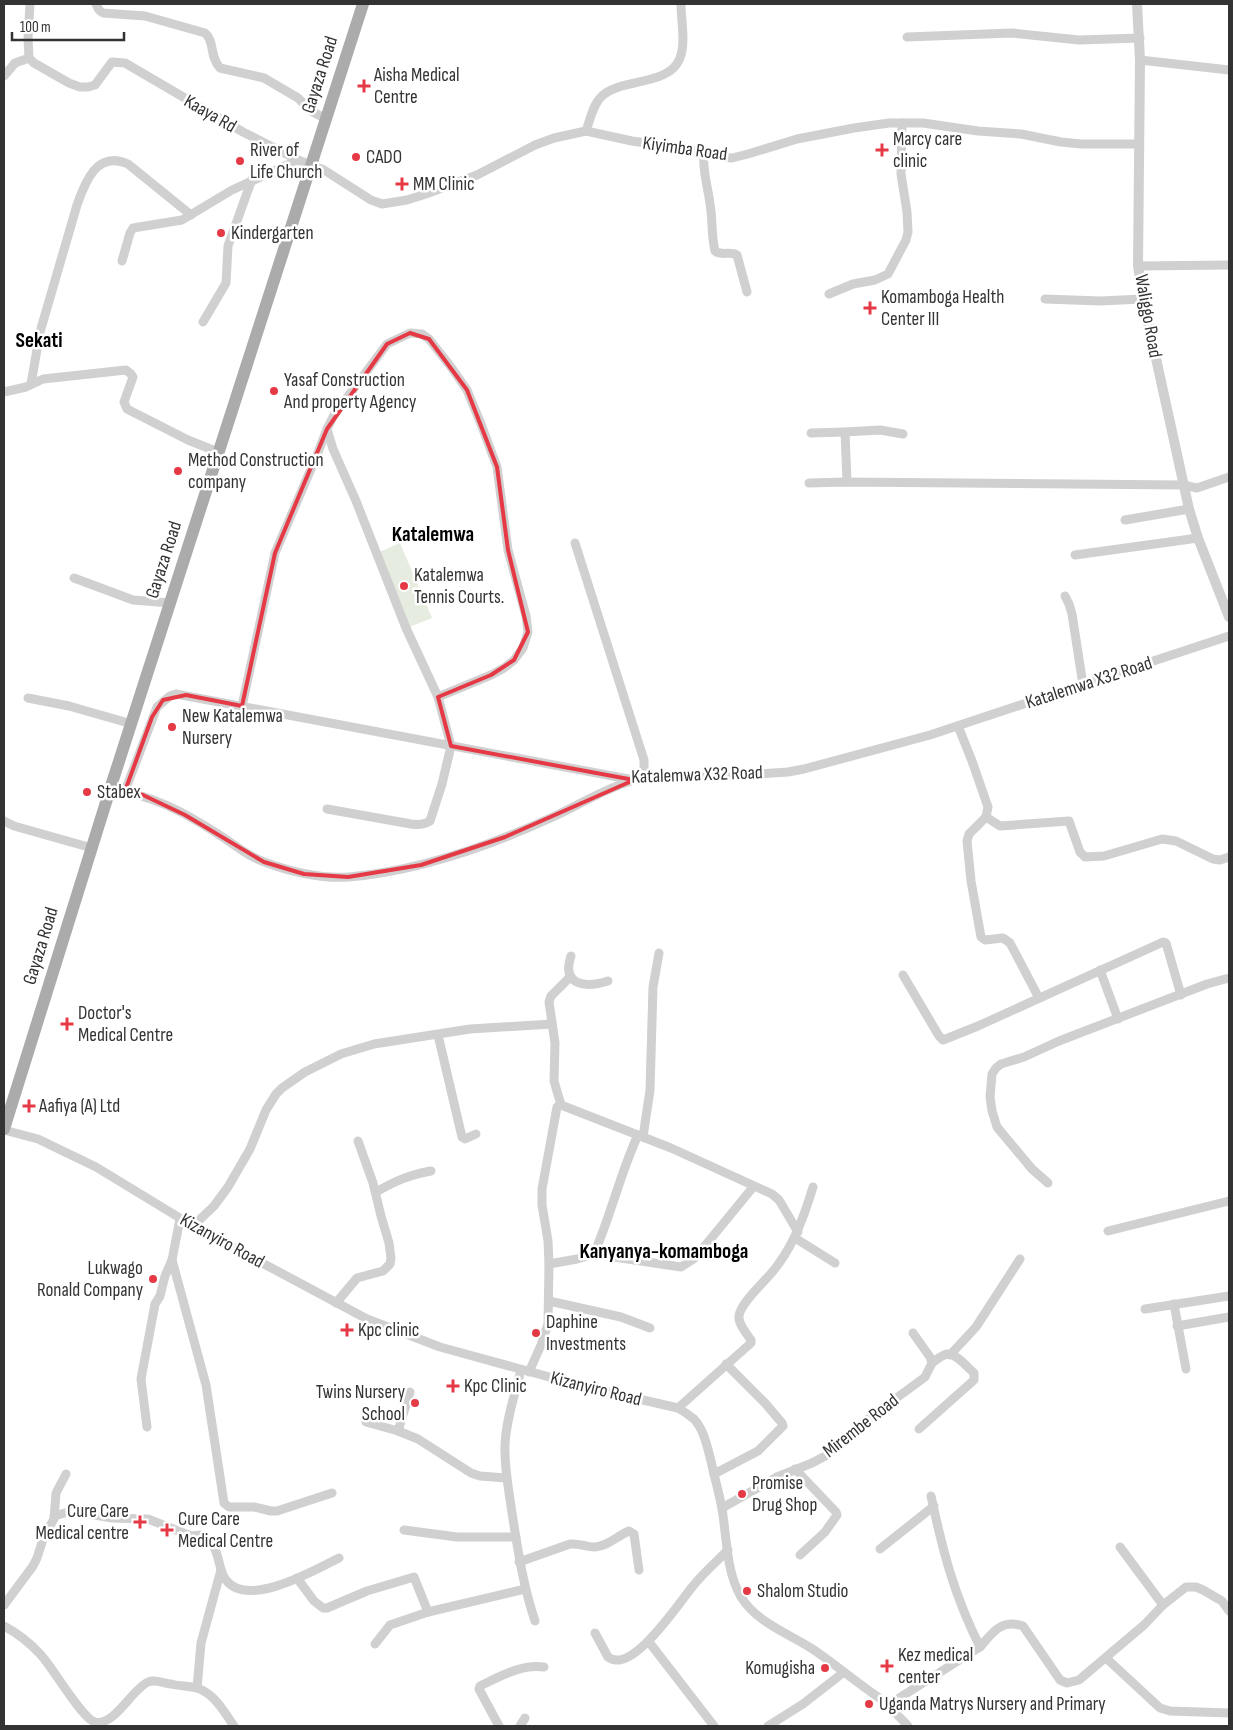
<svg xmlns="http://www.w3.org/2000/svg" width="1233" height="1730" font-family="'Sofia Sans Condensed',sans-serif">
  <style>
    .green { fill: #e6ecdf }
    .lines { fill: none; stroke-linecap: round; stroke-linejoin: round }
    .minor { stroke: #d0d0d0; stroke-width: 9 }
    .tertiary { stroke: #d0d0d0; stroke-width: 10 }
    .primary { stroke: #ababab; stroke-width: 12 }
    .marked { fill: none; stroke: #e63946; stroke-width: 4; stroke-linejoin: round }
    .poi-dot { fill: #e63946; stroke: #fff; stroke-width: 2 }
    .labels { text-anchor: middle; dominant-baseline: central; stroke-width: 5; stroke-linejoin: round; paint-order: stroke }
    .street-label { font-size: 19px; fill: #333; stroke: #fff }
    .poi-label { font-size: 19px; fill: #333; stroke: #fff; text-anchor: start }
    .quarter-label { font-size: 21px; font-weight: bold; fill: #000; stroke: #fff }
  </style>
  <rect width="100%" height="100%" fill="#fff"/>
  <path class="green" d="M400 543 432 618 407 628 377 553Z"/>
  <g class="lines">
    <g class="minor">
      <path d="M30 4 28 38 29 58 34 63 69 83 80 87H88L95 85 112 62 125 63 243 132 298 160 324 170 371 200 382 204 407 200 426 194 477 175 535 145 554 138 586 131 632 141 687 149 719 157 732 158 748 154 797 139 854 128 889 123H923L978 131 1021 134 1061 142 1081 144H1139"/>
      <path d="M96 4 99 10 103 13 145 16 205 33C215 41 209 56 220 68L264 78 298 98 311 111 326 119"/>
      <path d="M907 37 1012 33 1079 40 1140 38"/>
      <path d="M1140 60 1229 70"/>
      <path d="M4 76 15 63 29 58"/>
      <path d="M586 131C590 120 593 104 602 96 621 78 670 86 680 58 686 42 681 21 681 4"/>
      <path d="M704 153C702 170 708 187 710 204 713 220 711 235 715 251 722 256 730 251 737 255L747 292"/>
      <path d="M122 261 130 233 133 228 182 220 232 190 298 160"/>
      <path d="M1138 266 1229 265"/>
      <path d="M829 294 853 284 875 280 888 274 906 240 908 232 907 212 901 174 902 123"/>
      <path d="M1045 299 1100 301 1143 299"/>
      <path d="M203 322 226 283 228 246 252 179"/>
      <path d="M31 384 40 332 77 205C85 182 97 150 128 164L191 215"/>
      <path d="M4 392 26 387 43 379 126 370 131 374 133 377 124 402 127 409 188 440 218 452"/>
      <path d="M811 433 845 432"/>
      <path d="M847 482 845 432 880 430 903 434"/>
      <path d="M809 483 844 482 1183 485 1197 488 1229 477"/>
      <path d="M1125 520 1189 509"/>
      <path d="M575 543 644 760V779"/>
      <path d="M1075 555 1198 538"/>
      <path d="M74 578 133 600 170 603"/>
      <path d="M1065 596 1069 604 1072 614 1083 685"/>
      <path d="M28 698 69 706 132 724"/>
      <path d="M242 706 275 553 317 455 327 429"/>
      <path d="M958 726 972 761 988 807 986 817 969 834 967 841 971 881 981 937 985 940 1003 938 1010 943 1039 998"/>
      <path d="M110 790C151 794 184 812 218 834 234 844 248 857 267 863 292 872 321 879 349 877 418 871 492 845 555 816 581 804 604 789 631 781"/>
      <path d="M125 791 157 707 170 696 176 694 634 780 728 776 788 772 804 769 930 735 1229 636"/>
      <path d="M327 809 411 824C418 825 424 825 430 821L442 784 451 746 438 697 406 628 356 501 333 449 327 429 334 415 387 344 410 333 422 334 429 339 451 367 467 390 481 424 497 467 508 550 526 616 528 632 523 648 514 660 504 668 491 675 438 697"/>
      <path d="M986 817 1000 826 1069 821 1080 852 1085 857 1104 856 1162 839 1176 841 1213 859 1220 860 1229 857"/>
      <path d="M4 821 14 826 92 848"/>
      <path d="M571 956C561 986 586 988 608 981"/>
      <path d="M1100 970 1118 1019"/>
      <path d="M903 975 939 1036 943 1040 978 1026 1163 942 1166 943 1181 995"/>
      <path d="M438 1035 462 1137 465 1139 476 1134"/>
      <path d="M561 1105 671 1148 772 1194 779 1200 798 1232"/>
      <path d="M561 1105 554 1081 555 1043 549 1002 551 996 570 977"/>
      <path d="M4 1130 38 1139 96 1167 193 1226 367 1319 440 1347 582 1386 678 1408C683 1411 689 1415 694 1419 704 1430 707 1446 711 1461 714 1476 719 1492 722 1509 727 1538 726 1571 741 1597 757 1623 790 1634 814 1650 836 1665 856 1682 878 1697L888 1705 908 1726"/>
      <path d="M643 1137 650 1090 653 987 659 953"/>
      <path d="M1048 1183 1032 1169 997 1127 992 1111 990 1097 992 1074 996 1068 1001 1064 1024 1057 1059 1041 1207 984 1229 978"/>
      <path d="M376 1192C395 1181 409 1175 431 1171"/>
      <path d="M180 1219 172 1260 206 1385 224 1503 229 1507H254L271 1511H277L332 1493"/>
      <path d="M193 1226 214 1206 228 1187 250 1149 266 1110 276 1094 282 1088 305 1072 341 1054 374 1044 470 1029 552 1024"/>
      <path d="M1108 1231 1229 1201"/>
      <path d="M795 1238 835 1263"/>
      <path d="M594 1254C611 1215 620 1174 638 1135"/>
      <path d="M549 1264 577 1259 594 1254 681 1267 695 1258 754 1186"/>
      <path d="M549 1301 621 1317 650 1328"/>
      <path d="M336 1303 357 1278 383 1271 390 1264 391 1258 389 1243 381 1216 373 1183 358 1141"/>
      <path d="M1174 1304 1186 1369"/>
      <path d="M1145 1309 1229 1296"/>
      <path d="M1177 1326 1229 1317"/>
      <path d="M950 1355 976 1327 1020 1259"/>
      <path d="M521 1370C515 1394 506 1420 505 1445 504 1468 509 1490 512 1513 518 1551 523 1585 535 1621"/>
      <path d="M529 1372 541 1345 548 1324 549 1264 548 1241 542 1205V1189L557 1107 561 1105"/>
      <path d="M678 1408 751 1343V1340C747 1334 738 1324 739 1316 740 1305 759 1287 766 1279 791 1253 803 1220 813 1187"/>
      <path d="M366 1422 398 1431 418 1439 471 1473 480 1476 506 1478"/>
      <path d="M147 1427 141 1379 155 1304 160 1296 165 1276 172 1260"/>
      <path d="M919 1429 974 1380V1373C968 1368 956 1353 947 1354 942 1355 936 1360 932 1363"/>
      <path d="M398 1431 410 1392"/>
      <path d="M795 1469 836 1512 837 1515 825 1532 800 1555"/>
      <path d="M714 1474 758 1451 783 1426 782 1423 765 1403 726 1364"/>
      <path d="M722 1508 777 1477 812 1463 829 1454 860 1425 925 1377 932 1363 930 1357 913 1333"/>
      <path d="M54 1516 72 1511 112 1518 148 1519 191 1536 200 1535C204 1538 210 1541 212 1544 220 1554 218 1570 226 1580 248 1609 315 1570 339 1558"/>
      <path d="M404 1530 457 1537H516"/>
      <path d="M1120 1547 1163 1605"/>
      <path d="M880 1549 934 1506"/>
      <path d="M519 1562 570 1544C579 1543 586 1547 595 1547 608 1546 617 1536 629 1531L634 1534 639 1570"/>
      <path d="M297 1578 314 1601 323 1608H327L367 1591 414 1577 428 1612"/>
      <path d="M4 1605 33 1566 37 1558 44 1536 54 1519 56 1493 66 1474"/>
      <path d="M4 1626C17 1633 30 1643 40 1654 52 1666 82 1719 95 1722 114 1727 132 1689 148 1682 155 1679 163 1683 171 1684 179 1686 189 1686 197 1688 215 1694 224 1712 234 1726"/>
      <path d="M595 1633 608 1657C632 1676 680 1601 693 1586 703 1573 716 1562 728 1550"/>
      <path d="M649 1642 714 1726"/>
      <path d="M375 1644 390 1625 428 1612 525 1589"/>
      <path d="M980 1647C993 1632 1001 1619 1023 1626L1060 1680 1067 1683 1079 1680 1144 1625 1163 1605 1186 1587H1196L1203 1590 1222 1601 1229 1611"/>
      <path d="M1106 1658 1160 1708 1170 1711 1229 1713"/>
      <path d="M197 1688 201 1643 221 1570"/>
      <path d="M888 1705 980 1647C954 1595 943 1552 931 1496"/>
      <path d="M499 1726 479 1689 480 1686C501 1676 521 1664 544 1667"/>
      <path d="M520 1726 525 1718"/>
      <path d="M768 1726 803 1704 844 1672"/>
    </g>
    <path class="tertiary" d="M1137 4 1140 60 1138 266 1143 299 1189 509 1198 538 1229 617"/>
    <path class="primary" d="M4 1129 112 783 363 4"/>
  </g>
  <path class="marked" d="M410 333 429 339 467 390 497 467 508 550 528 632 514 660 491 675 438 697 451 746 634 780 505 837 421 865 348 877 304 874 264 862 185 815 143 795 125 791 152 717 163 700 186 695 242 706 275 553 327 429 387 344Z"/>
  <g class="poi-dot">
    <path d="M361.5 78.5h5v5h5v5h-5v5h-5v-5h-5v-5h5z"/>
    <path d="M879.5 142.5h5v5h5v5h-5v5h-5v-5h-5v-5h5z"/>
    <circle cx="356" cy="157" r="5"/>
    <circle cx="240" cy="161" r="5"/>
    <path d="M399.5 176.5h5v5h5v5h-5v5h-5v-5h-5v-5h5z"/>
    <circle cx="221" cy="233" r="5"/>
    <path d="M867.5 300.5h5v5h5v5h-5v5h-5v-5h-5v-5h5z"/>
    <circle cx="274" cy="391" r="5"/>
    <circle cx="178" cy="471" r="5"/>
    <circle cx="404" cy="586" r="5"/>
    <circle cx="172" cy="727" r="5"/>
    <circle cx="87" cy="792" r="5"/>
    <path d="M64.5 1016.5h5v5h5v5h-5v5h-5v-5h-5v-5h5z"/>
    <path d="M26.5 1098.5h5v5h5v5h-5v5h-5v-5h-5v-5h5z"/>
    <circle cx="153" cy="1279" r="5"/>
    <path d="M344.5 1322.5h5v5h5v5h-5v5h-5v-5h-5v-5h5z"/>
    <circle cx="536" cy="1333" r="5"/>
    <path d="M450.5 1378.5h5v5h5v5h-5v5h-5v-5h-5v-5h5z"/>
    <circle cx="415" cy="1403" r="5"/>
    <circle cx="742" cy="1494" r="5"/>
    <path d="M137.5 1514.5h5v5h5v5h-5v5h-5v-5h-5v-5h5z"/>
    <path d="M164.5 1522.5h5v5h5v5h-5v5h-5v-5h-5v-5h5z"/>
    <circle cx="747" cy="1591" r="5"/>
    <path d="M884.5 1658.5h5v5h5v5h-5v5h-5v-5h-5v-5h5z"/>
    <circle cx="825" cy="1668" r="5"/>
    <circle cx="869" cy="1704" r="5"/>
  </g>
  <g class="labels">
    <g class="street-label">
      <text transform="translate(320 75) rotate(-72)">Gayaza Road</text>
      <text transform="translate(210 114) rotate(30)">Kaaya Rd</text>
      <text transform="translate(685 149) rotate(8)">Kiyimba Road</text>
      <text transform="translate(1148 316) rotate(80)">Waliggo Road</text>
      <text transform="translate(164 560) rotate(-72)">Gayaza Road</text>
      <text transform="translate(1089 683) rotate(-18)">Katalemwa X32 Road</text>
      <text transform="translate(697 775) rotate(-2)">Katalemwa X32 Road</text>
      <text transform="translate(41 946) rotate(-73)">Gayaza Road</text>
      <text transform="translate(222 1241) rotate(29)">Kizanyiro Road</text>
      <text transform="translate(596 1389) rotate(14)">Kizanyiro Road</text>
      <text transform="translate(861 1426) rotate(-38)">Mirembe Road</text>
    </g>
    <g class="poi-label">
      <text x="374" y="75">Aisha Medical<tspan x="374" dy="22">Centre</tspan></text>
      <text x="893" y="139">Marcy care<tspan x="893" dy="22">clinic</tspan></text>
      <text x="250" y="150">River of<tspan x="250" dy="22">Life Church</tspan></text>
      <text x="366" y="157">CADO</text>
      <text x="413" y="184">MM Clinic</text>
      <text x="231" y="233">Kindergarten</text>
      <text x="881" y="297">Komamboga Health<tspan x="881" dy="22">Center III</tspan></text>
      <text x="284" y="380">Yasaf Construction<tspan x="284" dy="22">And property Agency</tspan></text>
      <text x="188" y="460">Method Construction<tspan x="188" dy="22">company</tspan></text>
      <text x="414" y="575">Katalemwa<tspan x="414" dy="22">Tennis Courts.</tspan></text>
      <text x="182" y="716">New Katalemwa<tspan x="182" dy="22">Nursery</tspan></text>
      <text x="97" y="792">Stabex</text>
      <text x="78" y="1013">Doctor's<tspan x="78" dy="22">Medical Centre</tspan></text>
      <text x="39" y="1106">Aafiya (A) Ltd</text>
      <text x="143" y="1268" text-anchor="end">Lukwago<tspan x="143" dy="22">Ronald Company</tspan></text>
      <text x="546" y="1322">Daphine<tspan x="546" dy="22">Investments</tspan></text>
      <text x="358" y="1330">Kpc clinic</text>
      <text x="464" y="1386">Kpc Clinic</text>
      <text x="405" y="1392" text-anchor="end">Twins Nursery<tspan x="405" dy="22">School</tspan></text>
      <text x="752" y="1483">Promise<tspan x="752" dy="22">Drug Shop</tspan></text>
      <text x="129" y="1511" text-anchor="end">Cure Care<tspan x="129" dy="22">Medical centre</tspan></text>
      <text x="178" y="1519">Cure Care<tspan x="178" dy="22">Medical Centre</tspan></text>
      <text x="757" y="1591">Shalom Studio</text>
      <text x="898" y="1655">Kez medical<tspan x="898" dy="22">center</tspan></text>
      <text x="815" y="1668" text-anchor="end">Komugisha</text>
      <text x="879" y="1704">Uganda Matrys Nursery and Primary</text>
    </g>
    <g class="quarter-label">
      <text x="39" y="340">Sekati</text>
      <text x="433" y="534">Katalemwa</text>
      <text x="664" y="1251">Kanyanya-komamboga</text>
    </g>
  </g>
  <rect width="1233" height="1730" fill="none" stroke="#333333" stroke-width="10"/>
  <path d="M12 32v8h112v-8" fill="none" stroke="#333333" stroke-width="2.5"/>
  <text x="20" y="32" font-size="15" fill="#333333" stroke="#ffffff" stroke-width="4" paint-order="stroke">100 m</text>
</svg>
